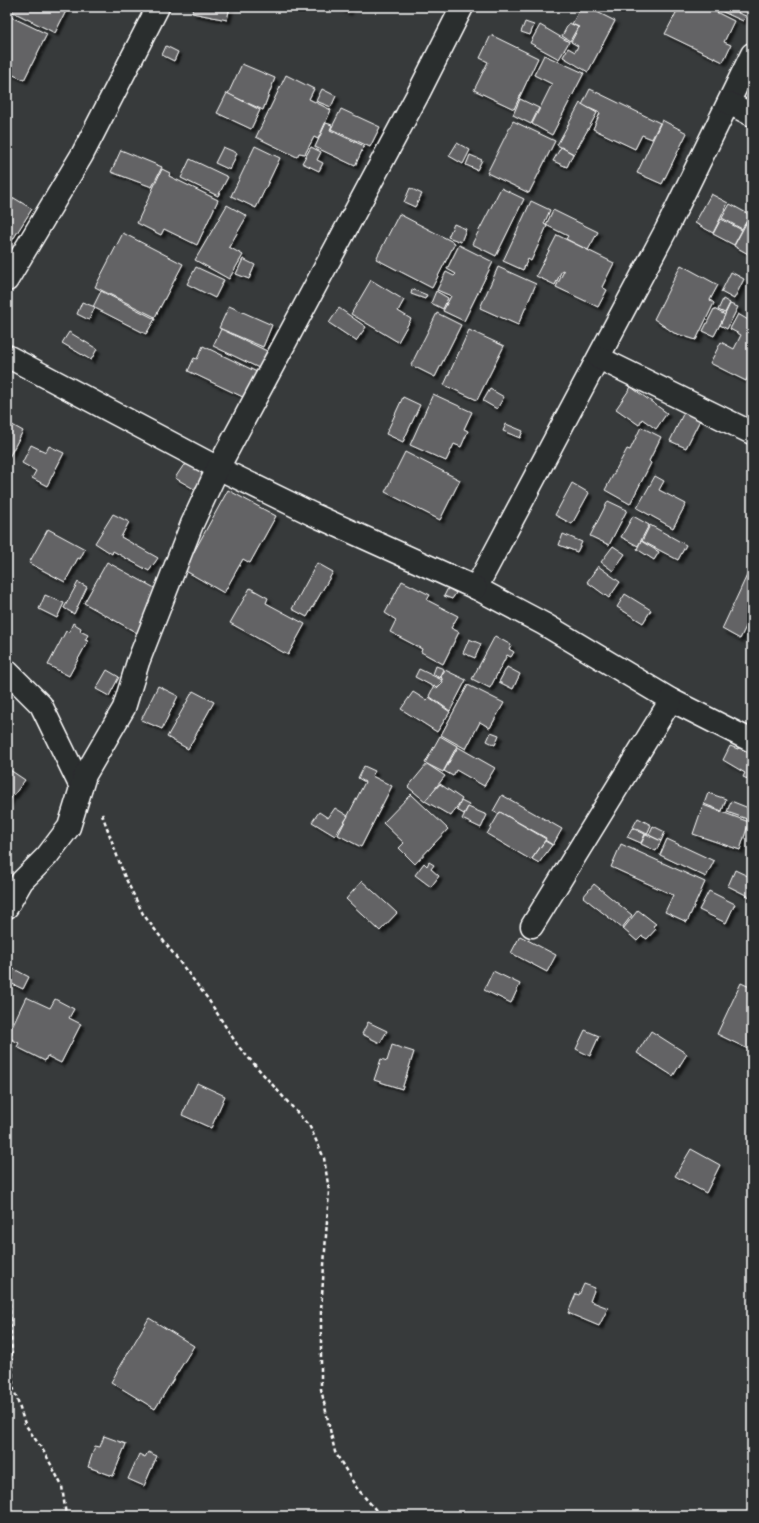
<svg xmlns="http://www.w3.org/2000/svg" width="759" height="1523" font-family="Caveat,sans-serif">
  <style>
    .building { fill: #636465; stroke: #fff; filter: url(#shadow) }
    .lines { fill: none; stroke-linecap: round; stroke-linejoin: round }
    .street-casing { stroke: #fff; stroke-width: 25 }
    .path { stroke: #fff; stroke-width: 2.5; stroke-dasharray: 4 3; stroke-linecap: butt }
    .street { stroke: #2a2d2e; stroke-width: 22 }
  </style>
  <defs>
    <filter id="shadow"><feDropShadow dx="3.5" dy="3.5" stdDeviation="1" flood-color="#0009"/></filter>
  </defs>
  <rect width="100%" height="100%" fill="#373a3b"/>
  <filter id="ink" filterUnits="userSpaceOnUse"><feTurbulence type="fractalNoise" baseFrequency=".025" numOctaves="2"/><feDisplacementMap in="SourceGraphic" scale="8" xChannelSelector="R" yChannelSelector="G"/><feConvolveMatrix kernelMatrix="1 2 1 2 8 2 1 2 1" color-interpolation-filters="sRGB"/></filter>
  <g filter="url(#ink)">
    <g class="building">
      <path d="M14 7H68L55 33 11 11Z"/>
      <path d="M193 7H230L227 20 192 13Z"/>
      <path d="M337 7H351L348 12Z"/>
      <path d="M581 7H587L615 21 588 72 563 57 568 48 575 52 578 46 571 42 579 27 572 24Z"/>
      <path d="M679 7H706L734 21 724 42 731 45 723 62 665 34Z"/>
      <path d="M712 7H741L738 13 746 16 743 21Z"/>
      <path d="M9 16 47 34 24 80 7 72V20Z"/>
      <path d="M525 22 534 25 530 35 521 32Z"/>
      <path d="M569 23 578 27 570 41 562 36Z"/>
      <path d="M540 25 569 42 559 59 530 43Z"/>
      <path d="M491 35 538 58 514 109 474 90 488 62 480 58Z"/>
      <path d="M166 46 178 52 174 61 162 55Z"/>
      <path d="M544 55 584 73 552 135 532 124 552 84 534 75Z"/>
      <path d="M242 64 275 78 263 110 228 94Z"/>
      <path d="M286 75 314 89 309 99 331 110 318 139 314 137 305 154 299 153 297 157 256 137Z"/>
      <path d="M322 89 336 96 331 107 316 101Z"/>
      <path d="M590 89 660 123 652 139 642 135 635 149 593 129 600 113 582 105Z"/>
      <path d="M227 93 260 110 251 129 217 113Z"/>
      <path d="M520 99 539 108 531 124 513 115Z"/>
      <path d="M580 103 597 113 574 154 557 145Z"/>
      <path d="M341 109 380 127 370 147 331 129Z"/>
      <path d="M662 120 687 133 662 184 637 173Z"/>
      <path d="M513 121 555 141 529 193 487 173Z"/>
      <path d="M326 123 332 125 330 130 364 146 355 166 315 147Z"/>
      <path d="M457 143 470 150 463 164 449 156Z"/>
      <path d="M255 146 280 158 256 208 231 196Z"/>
      <path d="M223 147 237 153 230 170 215 163Z"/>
      <path d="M311 147 321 152 317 160 323 163 319 171 302 163Z"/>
      <path d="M561 147 573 154 567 167 553 161Z"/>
      <path d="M121 150 162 167 152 187 111 172Z"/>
      <path d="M470 155 482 160 477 170 466 165Z"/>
      <path d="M190 159 228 177 218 196 181 178Z"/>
      <path d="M162 169 170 173 169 176 218 200 197 245 164 229 161 235 137 223Z"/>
      <path d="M410 188 422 194 415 207 404 202Z"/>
      <path d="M501 188 524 199 496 256 472 244Z"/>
      <path d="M711 194 728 203 713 233 695 223Z"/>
      <path d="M14 198 32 209 10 244 7 241V208Z"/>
      <path d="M531 201 550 210 544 224 547 226 531 261 528 259 523 270 503 261Z"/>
      <path d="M730 204 750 215 742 229 722 218Z"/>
      <path d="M227 205 247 216 229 247 243 255 229 279 195 260Z"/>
      <path d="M553 210 598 232 588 250 566 239 568 236 546 225Z"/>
      <path d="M399 214 455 243 432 288 376 259Z"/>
      <path d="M750 216 752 217V251L750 255 734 246Z"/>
      <path d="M721 219 742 230 734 245 713 234Z"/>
      <path d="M454 224 466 229 461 242 448 237Z"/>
      <path d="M123 233 183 264 155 317 95 287Z"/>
      <path d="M557 235 614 263 602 287 607 290 598 307 556 287 564 271 562 270 555 285 536 276Z"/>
      <path d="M459 245 493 262 464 321 443 311 451 296 437 290 446 272 454 276 456 274 447 269Z"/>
      <path d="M243 259 255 265 249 279 236 274Z"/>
      <path d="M681 265 718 285 710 300 714 303 696 340 674 333 654 319Z"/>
      <path d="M196 267 224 280 215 298 187 284Z"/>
      <path d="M498 267 536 284 518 325 480 308Z"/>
      <path d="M731 272 744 279 734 299 721 292Z"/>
      <path d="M371 280 404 300 398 311 411 319 398 342 351 314Z"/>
      <path d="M412 289 427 295 425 299 411 294Z"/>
      <path d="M101 291 155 319 146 334 93 307Z"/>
      <path d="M436 291 448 298 443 309 431 303Z"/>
      <path d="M723 299 730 303 725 313 718 310Z"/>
      <path d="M82 302 95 307 89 320 77 314Z"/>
      <path d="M730 304 738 307 727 329 720 325Z"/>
      <path d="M229 306 272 325 263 347 219 328Z"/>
      <path d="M339 308 366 327 356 341 329 323Z"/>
      <path d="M714 309 725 315 714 336 703 331Z"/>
      <path d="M437 313 461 325 435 377 411 365Z"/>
      <path d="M738 314 750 321 752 318V380L748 377 746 381 710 363 721 342 734 349 741 335 730 329Z"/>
      <path d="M221 329 267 351 259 368 213 346Z"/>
      <path d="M469 330 504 346 477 400 444 385Z"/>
      <path d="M69 332 97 349 91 360 62 343Z"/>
      <path d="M203 346 257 372 245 398 188 371 194 358 197 359Z"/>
      <path d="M631 387 667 413 656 429 642 419 639 425 616 409Z"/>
      <path d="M490 389 504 397 497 409 483 401Z"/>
      <path d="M433 394 472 412 464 429 468 431 461 447 454 444 446 461 410 445Z"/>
      <path d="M403 397 420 405 403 442 386 434Z"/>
      <path d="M684 412 700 420 686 448 670 441Z"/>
      <path d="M7 422 23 431 7 461Z"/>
      <path d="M506 424 523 431 520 438 503 431Z"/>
      <path d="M641 427 661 437 649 461 651 463 630 504 605 490 627 449 630 450Z"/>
      <path d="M31 445 46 452 49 446 64 453 47 486 32 478 36 471 22 463Z"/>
      <path d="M405 452 460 480 440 520 385 492Z"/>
      <path d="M188 464 203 471 201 475 204 477 194 489 175 478 183 466Z"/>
      <path d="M655 476 664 481 659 490 686 504 673 528 637 508Z"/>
      <path d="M572 483 589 493 572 524 555 515Z"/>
      <path d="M228 490 276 516 250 563 243 559 224 593 184 570Z"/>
      <path d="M608 501 627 510 609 545 590 536Z"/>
      <path d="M113 514 129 522 121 537 158 558 149 571 113 551 112 554 95 543Z"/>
      <path d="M633 516 649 525 638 546 621 537Z"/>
      <path d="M650 525 686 545 678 560 642 541Z"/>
      <path d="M48 529 85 549 80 559 78 558 65 582 29 563Z"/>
      <path d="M563 534 582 542 577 552 559 545Z"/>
      <path d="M641 541 659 552 654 560 637 549Z"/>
      <path d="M613 546 625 554 613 571 601 562Z"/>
      <path d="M107 562 162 592 139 634 84 603Z"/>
      <path d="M317 563 333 572 307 617 292 609Z"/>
      <path d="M598 566 620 582 609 598 587 582Z"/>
      <path d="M748 573 752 575V614L740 639 722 629Z"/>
      <path d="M402 581 430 595 427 600 458 616 451 628 459 632 443 664 421 652 422 649 390 632 396 620 385 613Z"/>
      <path d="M78 582 87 587 74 614 64 608Z"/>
      <path d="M250 588 268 598 266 603 305 624 288 655 230 623Z"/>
      <path d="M448 588 456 593 452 599 444 596Z"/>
      <path d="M625 594 651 610 643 623 617 607Z"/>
      <path d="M45 595 64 603 57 618 39 609Z"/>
      <path d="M73 623 81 628 80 631 88 635 85 640 88 641 69 676 48 665 66 631 69 632Z"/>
      <path d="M495 636 511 645 509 649 514 652 511 657 507 655 490 688 472 679Z"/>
      <path d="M469 639 481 644 475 658 463 653Z"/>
      <path d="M436 666 444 669 440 678 433 674Z"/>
      <path d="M507 667 520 674 513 689 499 682Z"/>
      <path d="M419 669 442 680 436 688 415 677Z"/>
      <path d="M107 670 119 677 109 696 96 689Z"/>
      <path d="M445 670 466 680 450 711 429 696 434 686 437 688 443 682 441 676Z"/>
      <path d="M468 685 504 703 490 728 480 722 466 749 441 735Z"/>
      <path d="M158 686 178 696 162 729 141 720Z"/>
      <path d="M193 691 214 702 188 749 167 737Z"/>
      <path d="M413 692 426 700 429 697 450 712 437 732 401 709Z"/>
      <path d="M491 732 499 735 495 745 487 741Z"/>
      <path d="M440 736 457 746 443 772 425 763Z"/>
      <path d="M740 745 752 751V781L743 777 745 773 723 760 730 746 738 749Z"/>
      <path d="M458 747 495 768 484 786 456 770 453 776 444 771Z"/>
      <path d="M427 764 445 776 425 801 408 787Z"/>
      <path d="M364 766 375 771 372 776 392 786 361 847 338 835 365 782 358 778Z"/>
      <path d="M7 768 25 780 14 795 13 794 7 805Z"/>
      <path d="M440 784 462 799 451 816 425 801Z"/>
      <path d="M708 793 726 799 722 811 704 804Z"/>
      <path d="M411 794 448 829 415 864 399 848 404 843 383 823Z"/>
      <path d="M502 795 562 829 553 845 545 840 546 838 500 812 498 814 493 811Z"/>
      <path d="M461 801 469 805 464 814 457 810Z"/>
      <path d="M731 801 751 809 747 819 727 812Z"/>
      <path d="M703 805 749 822 740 850 693 834Z"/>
      <path d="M468 807 487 815 481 828 462 819Z"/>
      <path d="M335 808 348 816 335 836 312 822 319 812 328 818Z"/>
      <path d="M500 812 546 839 531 860 487 834Z"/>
      <path d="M638 818 651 825 647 834 633 827Z"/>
      <path d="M653 826 665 832 661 841 649 835Z"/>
      <path d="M632 828 645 834 641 843 627 837Z"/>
      <path d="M646 834 661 841 656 851 641 844Z"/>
      <path d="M667 839 714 861 706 877 660 855Z"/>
      <path d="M545 841 552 845 539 863 532 859Z"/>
      <path d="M621 844 705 882 687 922 665 912 673 895 611 867Z"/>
      <path d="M429 862 434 865 431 869 439 876 431 887 415 875 424 863 427 866Z"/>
      <path d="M735 870 752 878V898L728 886Z"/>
      <path d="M362 881 397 913 380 931 346 899Z"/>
      <path d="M594 884 632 915 622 928 583 897Z"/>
      <path d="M709 891 735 904 726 923 699 910Z"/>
      <path d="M638 910 656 924 653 926 656 929 647 939 642 936 637 941 623 929Z"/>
      <path d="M520 936 556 955 547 972 511 953Z"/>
      <path d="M14 969 29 977 23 989 8 982Z"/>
      <path d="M493 971 520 984 511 1003 484 990Z"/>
      <path d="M741 983 752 988V1051L717 1034Z"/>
      <path d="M26 997 50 1008 55 999 74 1009 69 1018 81 1024 61 1063 47 1056 45 1061 17 1047 19 1043 7 1037Z"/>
      <path d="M368 1022 387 1031 380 1043 362 1034Z"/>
      <path d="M585 1030 599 1036 590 1056 576 1049Z"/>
      <path d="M651 1031 687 1054 673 1076 637 1053Z"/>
      <path d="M392 1045 414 1052 402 1089 374 1080 381 1059 387 1061Z"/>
      <path d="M197 1083 225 1096 211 1128 182 1115Z"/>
      <path d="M691 1149 720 1165 706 1193 675 1176Z"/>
      <path d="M584 1284 595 1288 590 1301 608 1308 599 1326 568 1313 576 1294 579 1295Z"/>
      <path d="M149 1318 194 1346 155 1409 111 1382Z"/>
      <path d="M104 1436 126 1444 113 1476 88 1467 95 1446 100 1447Z"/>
      <path d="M148 1452 157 1456 144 1486 128 1479 139 1454 145 1457Z"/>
    </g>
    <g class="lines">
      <g class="street-casing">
        <g id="street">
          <path d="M752 54 666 230 476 588 544 624 671 700 752 741"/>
          <path d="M729 103 752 115"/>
          <path d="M7 280 82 155 158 7"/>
          <path d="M7 356 218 468 312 514 476 588"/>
          <path d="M599 358 752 433"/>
          <path d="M7 671 41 705 81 787"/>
          <path d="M7 907 22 881 47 856 69 827 85 775 124 708 138 662 192 524 218 468 417 96 462 7"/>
          <path d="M532 926 671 700"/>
        </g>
      </g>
      <g class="path">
        <path d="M102 814 124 875 143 914 208 999 238 1046 310 1127 324 1158 329 1191 321 1310V1389L335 1452 356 1487 381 1516"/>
        <path d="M7 1233 13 1387 25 1424 46 1455 62 1486 66 1516"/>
      </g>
      <use href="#street" class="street"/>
    </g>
  </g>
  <rect width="759" height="1523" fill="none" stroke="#2a2d2e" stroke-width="24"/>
  <rect x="12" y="12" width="735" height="1499" fill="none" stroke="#fff" stroke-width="1.5" filter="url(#ink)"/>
</svg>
